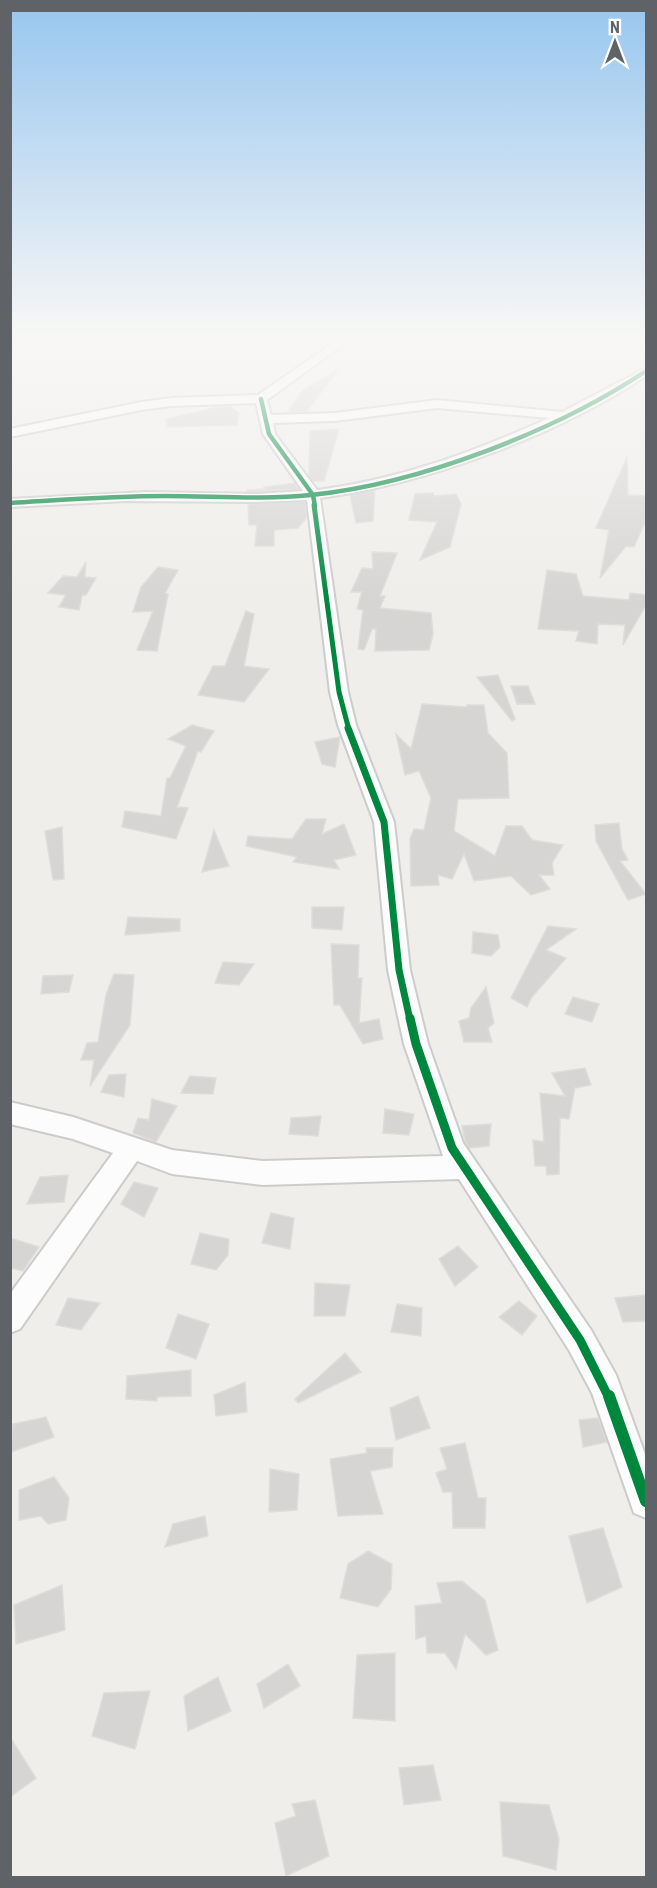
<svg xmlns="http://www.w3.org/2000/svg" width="657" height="1888" font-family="'Roboto Condensed',sans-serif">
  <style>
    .building { fill: #d6d5d3; stroke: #deddd9; stroke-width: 1.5 }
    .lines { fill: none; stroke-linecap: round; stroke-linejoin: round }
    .street-casing { stroke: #cbcccc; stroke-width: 4 }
    .street { fill: #fdfcfc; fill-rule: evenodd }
    .cycleway-far4-casing { stroke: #fff; stroke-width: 7 }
    .cycleway-far3-casing { stroke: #fff; stroke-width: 8 }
    .cycleway-far2-casing { stroke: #fff; stroke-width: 10 }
    .cycleway-far1-casing { stroke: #fff; stroke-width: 13 }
    .cycleway-casing { stroke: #fff; stroke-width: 16 }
    .cycleway-far4 { stroke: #00873e; stroke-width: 4.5 }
    .cycleway-far3 { stroke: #00873e; stroke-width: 5 }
    .cycleway-far2 { stroke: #00873e; stroke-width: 7 }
    .cycleway-far1 { stroke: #00873e; stroke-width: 9 }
    .cycleway { stroke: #00873e; stroke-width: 12 }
  </style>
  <rect width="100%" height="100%" fill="#efeeea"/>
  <g class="building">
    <path d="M339 369 306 412H288L303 390Z"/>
    <path d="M230 406 239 413 237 425 167 427 166 419 217 407Z"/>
    <path d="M339 429 324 481H313L309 476 310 431Z"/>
    <path d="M627 457 628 495 646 496V520L634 547 626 546 600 578 609 530 596 528Z"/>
    <path d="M295 483 299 489 247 492V490L266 489 264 487Z"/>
    <path d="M375 490 373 521 356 523 350 495Z"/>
    <path d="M433 493 434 496 456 494 461 504 450 547 420 560 437 522 409 520 415 494Z"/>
    <path d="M305 502 307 517 298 528 274 530V546H255L257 525H249L248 504Z"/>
    <path d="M372 552 397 553 380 596H385L380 608 431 613 433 634 429 650 375 651 376 629H372L364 650 358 649 363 610 357 609 362 592H351L362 568 373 569Z"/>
    <path d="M86 562 85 577 96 578 86 595H82L79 610 59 607 66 595 48 593 63 576 77 577Z"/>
    <path d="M158 567 178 570 165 593 168 594 159 641 157 651 137 650 153 611 133 612 141 587Z"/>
    <path d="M547 570 576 574 583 596 629 600 630 593 646 595V605L623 645 625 625 598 624 597 644 576 641 579 631 538 629Z"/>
    <path d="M246 611 254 614 244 666 269 669 244 702 198 695 213 666H225Z"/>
    <path d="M498 675 515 719 512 721 477 677Z"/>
    <path d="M511 686H528L535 704H517Z"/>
    <path d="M422 704 467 707V705H484L488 733 507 753 509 798 458 799 454 831 495 856 506 826H522L532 840 563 845 552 863 554 875H539L550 889 531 895 511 876 474 881 464 854 452 879 438 875 439 885 411 886 410 839 414 829 424 830 431 798 419 771 405 775 396 734 411 749Z"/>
    <path d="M192 725 214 731 201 752 198 751 177 807 188 808 176 839 122 827 125 811 161 816 167 778H170L186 746 168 739Z"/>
    <path d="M340 737 335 767 322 764 315 742Z"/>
    <path d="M306 819H326L322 834 344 824 356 855 334 860 339 869 293 862 297 857 246 846 248 836 292 839Z"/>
    <path d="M619 823 622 849 628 860 620 861 646 894 628 900 596 841 595 825Z"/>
    <path d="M62 827 64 879 53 880 45 831Z"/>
    <path d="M214 830 229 866 202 872Z"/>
    <path d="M312 907H344L342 930 312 928Z"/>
    <path d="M128 917 180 919V931L125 935Z"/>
    <path d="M548 926 576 929 546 950 566 958 532 997 527 1007 511 998Z"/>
    <path d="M473 932 498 935 500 947 491 956 472 953Z"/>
    <path d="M331 944 359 945 358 978H362L359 1023 379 1019 383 1039 363 1044 340 1005H334Z"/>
    <path d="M223 962 254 964 239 985 215 983Z"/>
    <path d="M114 974 134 975 130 1025 90 1086 94 1060H81L87 1043 98 1042 106 995Z"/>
    <path d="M73 975 69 992 41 994 43 976Z"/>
    <path d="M486 987 494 1023 488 1028 492 1042H464L459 1021 469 1018 471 1008Z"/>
    <path d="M573 997 599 1004 592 1022 565 1014Z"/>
    <path d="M585 1068 591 1085 575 1088 569 1119 560 1118 559 1174 547 1175 546 1166H535L533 1140 544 1142 540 1093 565 1096 552 1073Z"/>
    <path d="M126 1074 124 1097 101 1092 109 1075Z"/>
    <path d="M190 1076 216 1078 213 1094 181 1093Z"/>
    <path d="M152 1099 177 1106 156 1142 133 1133 138 1118 149 1120Z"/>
    <path d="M385 1109 414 1114 409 1135 383 1133Z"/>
    <path d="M321 1116 318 1136 289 1134 291 1118Z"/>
    <path d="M491 1124 489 1146 469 1148 465 1141 462 1126Z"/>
    <path d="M68 1175 64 1202 27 1204 40 1177Z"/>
    <path d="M134 1182 158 1188 144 1217 121 1204Z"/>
    <path d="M271 1213 294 1218 290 1249 262 1243Z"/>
    <path d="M200 1233 229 1239 228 1255 216 1270 191 1264Z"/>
    <path d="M10 1238 39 1247 23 1271 10 1268Z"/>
    <path d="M458 1246 478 1267 455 1286 439 1259Z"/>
    <path d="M315 1283 350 1285 345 1316H314Z"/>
    <path d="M646 1295V1321L623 1322 615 1298Z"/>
    <path d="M68 1298 100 1303 81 1330 56 1325Z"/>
    <path d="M519 1301 537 1316 522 1335 499 1317Z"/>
    <path d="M397 1304 422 1308 421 1336 391 1332Z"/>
    <path d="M178 1314 209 1324 196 1359 166 1348Z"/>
    <path d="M345 1353 361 1372 298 1403 295 1399Z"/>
    <path d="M191 1370V1396L157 1397V1401L126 1399 127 1376Z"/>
    <path d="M245 1382 247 1412 216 1416 214 1395Z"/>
    <path d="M418 1396 430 1428 396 1440 390 1408Z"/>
    <path d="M46 1417 54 1437 11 1452 13 1424Z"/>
    <path d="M598 1418 607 1442 583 1447 579 1420Z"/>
    <path d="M465 1443 478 1498H486L485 1528H453L452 1492H443L436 1473 447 1469 440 1448Z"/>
    <path d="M366 1448H393L392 1467 370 1471 383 1514 338 1516 330 1459 367 1453Z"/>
    <path d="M270 1469 299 1474 297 1510 269 1512Z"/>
    <path d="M54 1477 69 1498 66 1520 48 1524 41 1516 19 1520V1490Z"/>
    <path d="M205 1516 208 1536 165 1547 173 1524Z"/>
    <path d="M603 1528 622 1587 587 1603 569 1536Z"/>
    <path d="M368 1551 392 1564 391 1589 378 1607 340 1598 348 1564Z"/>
    <path d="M462 1581 485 1600 498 1650 486 1655 465 1634 456 1669 445 1653H427L426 1636 416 1639 415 1606 442 1603 437 1583Z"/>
    <path d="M62 1585 65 1630 16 1644 14 1605Z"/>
    <path d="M395 1653V1721L353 1718 357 1655Z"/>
    <path d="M288 1664 300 1686 264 1708 257 1684Z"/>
    <path d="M218 1677 231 1711 188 1731 184 1696Z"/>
    <path d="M150 1691 135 1749 92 1736 104 1693Z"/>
    <path d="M10 1737 36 1778 10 1797Z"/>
    <path d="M433 1765 441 1800 404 1805 399 1768Z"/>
    <path d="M315 1800 329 1856 286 1876 275 1823 296 1816 292 1804Z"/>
    <path d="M500 1802 549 1805 559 1839 556 1870 503 1856Z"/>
  </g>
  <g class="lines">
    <g class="street-casing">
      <path id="street" d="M346 334H358L267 400 271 415 335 413 437 400 562 412 646 368V376C558 435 426 484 320 498L348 692 356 725 394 822 410 970 428 1044 463 1143 591 1330 616 1375 646 1457V1518L634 1513 592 1393 569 1350 459 1179 263 1185 172 1174 137 1161 20 1329 10 1333V1294L113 1153 73 1139 10 1124V1102L73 1117 172 1150 263 1161 443 1156 404 1044 388 970 374 822 338 725 330 692 307 500 256 502 127 501 10 507V499L146 492 256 494 303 491 263 434 256 403 172 406 141 410 10 437V429L141 402 172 398 258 395ZM437 408 549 418C474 452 398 480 317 490L275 434 273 423 335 421Z"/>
    </g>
    <use href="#street" class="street"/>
    <g class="cycleway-far4-casing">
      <g id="cycleway-far4">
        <path d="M261 399 269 434 313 495 315 506"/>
        <path d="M10 503C62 500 113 496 165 496 214 496 262 500 311 495 419 484 556 431 646 371"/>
      </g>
    </g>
    <g class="cycleway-far3-casing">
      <path id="cycleway-far3" d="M314 505 339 692 349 730"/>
    </g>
    <g class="cycleway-far2-casing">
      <path id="cycleway-far2" d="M348 728 384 822 399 970 410 1020"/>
    </g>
    <g class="cycleway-far1-casing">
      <path id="cycleway-far1" d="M410 1018 416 1044 452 1148 580 1340 609 1398"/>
    </g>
    <g class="cycleway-casing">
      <path id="cycleway" d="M609 1396 646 1501"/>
    </g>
    <use href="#cycleway-far4" class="cycleway-far4"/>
    <use href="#cycleway-far3" class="cycleway-far3"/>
    <use href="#cycleway-far2" class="cycleway-far2"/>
    <use href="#cycleway-far1" class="cycleway-far1"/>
    <use href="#cycleway" class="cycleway"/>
  </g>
  <linearGradient id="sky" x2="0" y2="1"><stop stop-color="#97c6ef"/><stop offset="0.56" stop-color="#f8f7f6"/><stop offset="1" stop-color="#f8f7f6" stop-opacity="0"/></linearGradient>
  <rect width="657" height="598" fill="url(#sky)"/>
  <rect width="657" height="1888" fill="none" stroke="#5f6368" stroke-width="24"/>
  <g transform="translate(615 42)" stroke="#ffffff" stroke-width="4.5" paint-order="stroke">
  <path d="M0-4.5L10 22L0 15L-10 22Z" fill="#5f6368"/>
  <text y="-9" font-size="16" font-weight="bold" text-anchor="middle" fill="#5f6368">N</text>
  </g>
</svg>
